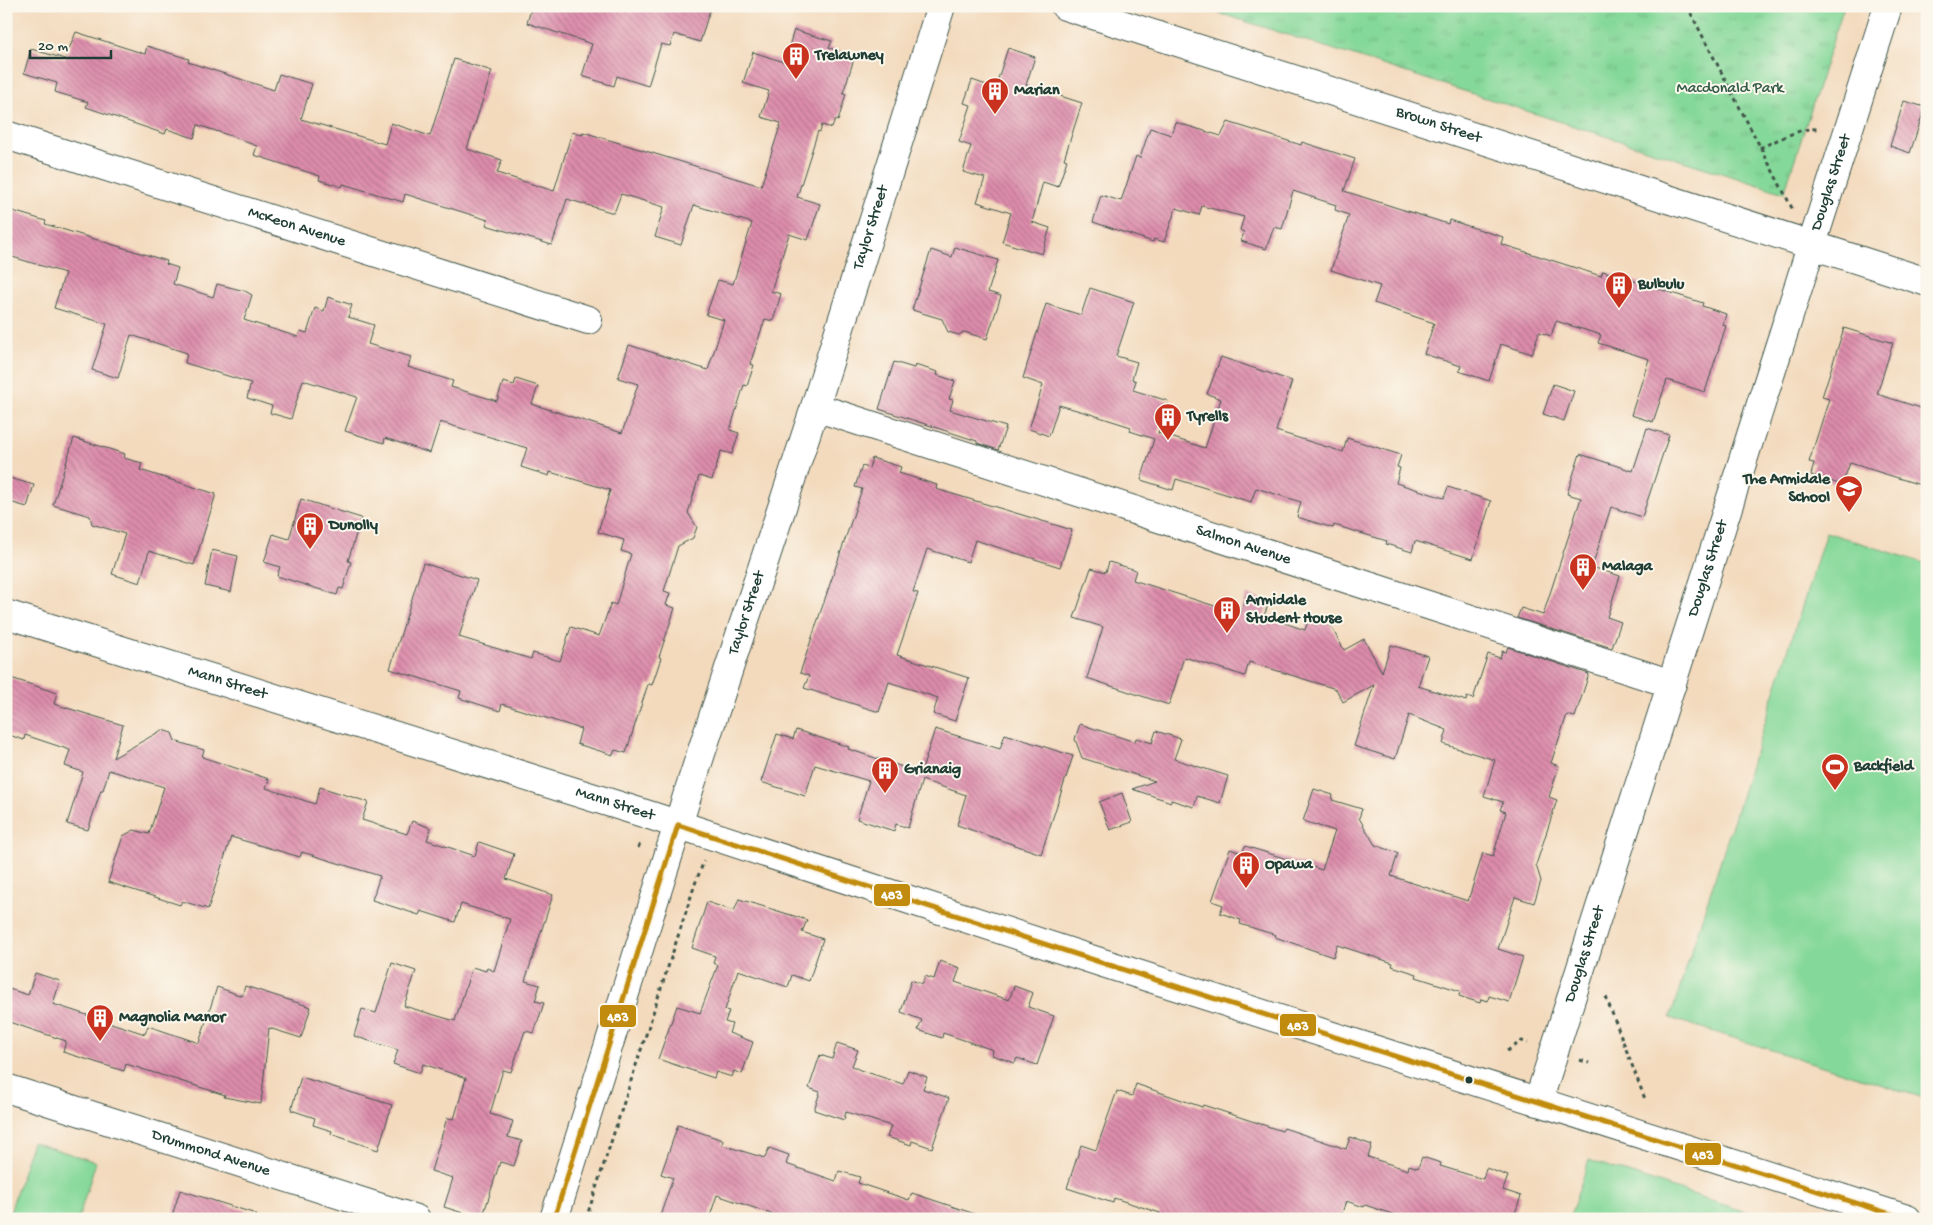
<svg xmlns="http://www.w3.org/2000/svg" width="1933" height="1225" font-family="'Gochi Hand',sans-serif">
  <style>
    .green { fill: #84d899; stroke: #528a66 }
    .park { fill: url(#park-tufts); stroke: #528a66 }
    .building { fill: url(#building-back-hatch) }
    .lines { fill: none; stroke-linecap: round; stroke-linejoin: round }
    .minor-casing { stroke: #3f5549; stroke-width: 30 }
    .path { stroke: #3f5549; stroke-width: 3; stroke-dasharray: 4 4; stroke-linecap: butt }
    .minor { stroke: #fff; stroke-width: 28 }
    .bus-1-casing { stroke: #fbf7ec; stroke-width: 9 }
    .bus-1 { stroke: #c18c0d; stroke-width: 5 }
    .bus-dot { fill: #1f3d34; stroke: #fbf7ec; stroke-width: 2 }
    .labels { text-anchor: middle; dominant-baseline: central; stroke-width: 4; stroke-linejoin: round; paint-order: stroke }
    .poi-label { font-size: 16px; font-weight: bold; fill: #1f3d34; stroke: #fbf7ec; text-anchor: start }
    .park-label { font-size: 16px; fill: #335c48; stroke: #fbf7ec }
    .street-label { font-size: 16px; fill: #1f3d34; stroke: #fbf7ec }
    .line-badge { stroke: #fbf7ec; stroke-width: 2 }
    .badge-label { font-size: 14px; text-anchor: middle; font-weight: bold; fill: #fff }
  </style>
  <defs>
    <pattern id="park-tufts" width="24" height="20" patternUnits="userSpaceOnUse" patternTransform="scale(1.25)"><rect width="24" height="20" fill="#84d899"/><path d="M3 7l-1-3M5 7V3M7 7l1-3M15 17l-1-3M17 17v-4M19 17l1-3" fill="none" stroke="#72ba84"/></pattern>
    <pattern id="building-back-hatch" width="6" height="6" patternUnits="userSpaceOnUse" patternTransform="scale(1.25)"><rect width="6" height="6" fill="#dd8cab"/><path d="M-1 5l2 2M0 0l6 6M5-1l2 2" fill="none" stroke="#b3748c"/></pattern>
  </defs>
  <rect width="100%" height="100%" fill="#fbf7ec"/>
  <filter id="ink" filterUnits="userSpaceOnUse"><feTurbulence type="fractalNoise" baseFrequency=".02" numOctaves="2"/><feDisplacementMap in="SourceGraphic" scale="10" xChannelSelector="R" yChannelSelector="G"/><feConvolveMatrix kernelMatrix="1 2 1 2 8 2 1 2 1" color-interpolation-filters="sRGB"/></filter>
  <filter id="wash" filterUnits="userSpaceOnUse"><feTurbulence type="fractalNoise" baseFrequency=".0096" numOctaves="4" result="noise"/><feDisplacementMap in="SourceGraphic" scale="20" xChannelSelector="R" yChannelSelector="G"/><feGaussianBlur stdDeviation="1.12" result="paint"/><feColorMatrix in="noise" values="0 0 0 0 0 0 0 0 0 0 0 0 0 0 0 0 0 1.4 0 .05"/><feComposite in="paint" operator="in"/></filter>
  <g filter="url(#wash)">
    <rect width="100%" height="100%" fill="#f3dabd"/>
    <g class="green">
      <path d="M1826 532 1927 564V1099L1670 1018Z"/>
      <path d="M32 1142 96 1162 78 1219H8Z"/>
      <path d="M1589 1160 1767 1219H1569Z"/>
    </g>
    <path class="park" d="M1197 6H1844L1784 193Z"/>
    <g id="blocks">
      <g class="building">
        <path d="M532 6H711L700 42 674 34 670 46 661 44 648 86 617 76 614 86 582 76 592 44 527 23Z"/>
        <path d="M794 30 832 41 829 48 855 56 843 93 846 94 838 121 835 120 832 128 822 125 820 132 818 131 797 197 820 204 808 240 789 234 771 291 781 294 773 321 765 319 750 364 754 365 747 386 744 385 730 430 739 433 732 454 721 451 712 480 699 476 688 513 697 527 693 538 678 546 664 591 670 593 666 605 675 608 659 657 661 658 652 685 648 684 626 753 615 750 613 755 577 744 581 729 502 704 500 711 459 698 461 691 390 669 423 563 477 580 459 637 531 659 533 653 560 661 571 627 599 636 611 603 616 605 631 554 621 551 624 540 598 532 610 490 550 472 549 476 521 467 527 448 440 422 430 453 385 438 384 443 345 431 357 397 303 380 291 419 270 413 272 406 247 398 251 383 185 363 187 353 131 335 118 378 92 370 107 324 54 308 65 273 6 255V209L46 221 45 224 167 261 166 264 178 268 173 284 213 297 217 284 245 291 252 295 244 320 298 337 300 331 307 333 315 308 324 311 328 297 352 305 348 317 374 325 368 344 411 357 408 367 453 381 451 387 497 401 503 382 514 385 516 379 538 386 532 404 622 433 638 384 618 378 629 345 708 370 724 320 706 315 718 280 733 284 752 223 694 205 681 245 655 237 664 207 621 194 614 213 567 199 552 245 486 225 488 220 405 194 403 202 343 184 342 187 319 180 320 176 254 155 257 146 243 141V140L198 125 194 138 167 129 165 134 86 107 88 102 55 92 57 83 24 73 31 49 65 59 76 32 145 54 147 46 189 59 188 62 274 90 279 74 312 84 301 119 385 144 391 123 430 136 454 59 492 71 467 149 502 160 497 173 554 191 572 132 582 135 583 132 761 186 781 123 761 117 769 91 743 83 753 52 784 62Z"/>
        <path d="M1008 48 1035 57 1026 85 1082 103 1064 159 1067 160 1058 187 1043 182 1032 222 1050 228 1042 254 1002 242 1011 213 977 202 985 178 963 172 971 146 959 142 971 105 964 103 972 80 995 88Z"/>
        <path d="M1904 101 1925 107 1910 153 1890 146Z"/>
        <path d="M1175 122 1221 136 1228 122 1301 145 1302 142 1355 159 1344 191 1448 224 1449 220 1503 237 1501 244 1601 276 1603 271 1703 303 1702 306 1726 314 1723 325 1726 326 1705 392 1667 380 1653 422 1631 415 1649 359 1598 343 1601 335 1556 321 1551 336 1539 332 1532 354 1501 344 1489 381 1459 371 1461 366 1424 354 1434 323 1374 303 1380 286 1331 270 1349 215 1335 210 1336 205 1293 191 1282 229 1274 227 1266 249 1241 241 1244 232 1240 230 1244 217 1202 206 1199 215 1176 208 1164 242 1154 239 1153 242 1093 222 1101 195 1121 201 1136 156 1140 158 1150 128 1171 135Z"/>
        <path d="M955 247 998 260 988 292 1001 296 987 339 964 332 959 335 948 332 942 319 912 310 931 250 952 257Z"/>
        <path d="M1090 288 1134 302 1116 356 1137 362 1132 379 1136 381 1133 390 1168 401 1158 433 1205 448 1221 399 1207 394 1221 357 1292 381 1276 431 1343 452 1347 438 1401 455 1397 467 1400 468 1396 483 1444 498 1448 487 1491 501 1473 559 1415 541 1412 552 1386 544 1387 541 1334 525 1333 528 1297 517 1301 502 1256 488 1251 502 1176 479 1173 490 1141 480 1154 439 1130 431 1131 427 1087 413 1059 405 1049 436 1029 429 1043 385 1023 378 1046 304 1081 315Z"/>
        <path d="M1844 328 1893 343 1877 394 1927 410V487L1850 463 1842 485 1811 475 1814 463 1809 462 1829 399 1822 397Z"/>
        <path d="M894 362 914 368 915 365 938 372 937 375 955 381 949 399 953 400 950 410 1006 427 998 450 977 443V441L879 409Z"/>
        <path d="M1553 384 1574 391 1564 421 1543 414Z"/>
        <path d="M1647 428 1669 435 1642 517 1611 507 1592 567 1620 576 1607 617 1621 622 1612 648 1517 618 1521 608 1543 615 1581 498 1567 494 1580 454 1633 471Z"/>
        <path d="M74 438 125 454 124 458 142 463 140 470 216 494 194 565 149 551 140 583 112 574 125 534 92 524 90 516 53 505Z"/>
        <path d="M872 458 901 467 899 473 937 485 936 489 1072 530 1060 567 975 540 968 562 927 549 913 592 918 593 897 655 969 678 955 721 933 714 938 698 889 682 879 712 804 688 809 676 800 673 862 489 855 487 862 466 869 468Z"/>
        <path d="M6 477 34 485 27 507 6 501Z"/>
        <path d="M301 499 361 518 348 561 351 562 343 589 339 588 337 595 277 576 280 567 264 562 273 534 289 539Z"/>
        <path d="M212 550 238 556 231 592 205 586Z"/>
        <path d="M1109 562 1136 570 1133 580 1240 614 1247 595 1269 602 1264 616 1305 630 1308 621 1317 624 1327 619 1344 650 1364 639 1382 672 1391 645 1428 656 1418 686 1466 701 1467 697 1473 699 1488 654 1500 658 1502 651 1506 652 1508 647 1589 674 1575 717 1567 715 1551 763 1559 766 1549 797 1557 800 1536 865 1541 881 1534 903 1515 897 1498 949 1523 957 1509 1002 1489 996 1488 1001 1481 999 1480 1003 1459 996 1460 991 1416 977 1417 974 1392 966 1393 963 1337 945 1333 957 1275 937 1276 935 1240 924 1241 920 1220 913 1223 905 1212 901 1230 849 1242 853 1245 846 1322 870 1335 831 1303 821 1314 789 1333 795 1332 800 1362 809 1359 818 1375 845 1398 853 1391 876 1468 901 1483 853 1493 856 1506 812 1500 810 1503 802 1484 796 1495 760 1443 744 1447 730 1409 715 1395 759 1354 746 1374 685 1343 702 1336 689 1249 662 1245 676 1184 657 1169 705 1087 678 1103 627 1074 618 1091 568 1106 572Z"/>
        <path d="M11 678 57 693 54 704 123 725 113 758 162 730 172 733 175 741 204 750 202 757 269 779 266 788 315 804 320 787 368 802 362 820 407 834 412 821 431 828 427 840 475 856 479 842 514 854 506 879 553 895 525 981 540 985 535 1001 544 1003 534 1033 525 1031 511 1072 503 1070 490 1114 513 1121 508 1137 522 1141 514 1166 500 1162 482 1219 444 1207 453 1178 431 1171 447 1118 454 1119 466 1078 423 1064 420 1073 393 1064 398 1050 354 1036 362 1009 376 1013 392 963 416 971 404 1006 455 1021 472 967 486 971 487 968 494 971 510 919 461 904 455 922 421 911 419 915 372 900 380 876 302 852 300 857 231 837 208 909 182 901 180 905 108 882 123 836 134 830 149 834 164 787 109 770 103 790H101L88 830 67 824 83 772 65 766 70 750 25 735 24 740 6 734V692Z"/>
        <path d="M1080 724 1135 742 1136 738 1152 743 1156 731 1181 739 1174 759 1228 776 1220 803 1197 796 1194 807 1171 800V802L1132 789 1155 781 1082 758 1075 739Z"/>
        <path d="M935 729 1000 749 1005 734 1073 756 1041 854 957 825 966 795 922 780 908 828 896 824 894 831 857 819 869 781 815 765 805 796 761 782 777 734 793 739 796 730 849 747 848 749 921 773Z"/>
        <path d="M1122 793 1132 822 1110 830 1099 802Z"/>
        <path d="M739 899 807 920 802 932 823 939 809 981 792 975 788 987 738 970 725 1010 729 1011 725 1022 732 1024 729 1033 753 1042 742 1074 734 1071 732 1077 716 1072 714 1078 658 1059 677 1006 700 1013 718 965 713 963 715 956 692 948 707 902 734 911Z"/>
        <path d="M940 961 960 968 955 982 1009 1000 1014 986 1033 993 1028 1007 1054 1016 1037 1065 1017 1058 1015 1063 992 1055 993 1050 943 1033 942 1038 918 1030 922 1020 901 1012 911 980 922 984 925 976 934 979Z"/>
        <path d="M35 973 60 981 53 1004 145 1034 148 1026 199 1043 217 987 242 996 245 986 311 1007 301 1038 269 1028 261 1104 224 1097 225 1095 126 1064 124 1071 63 1052 66 1041 6 1021V988L28 995Z"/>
        <path d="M837 1043 858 1050 852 1066 860 1070 903 1084 908 1070 927 1077 923 1089 949 1098 932 1148 912 1141 911 1145 887 1137 891 1126 846 1112 844 1120 814 1110 820 1092 809 1088 820 1055 832 1059Z"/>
        <path d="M301 1077 392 1105 378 1150 331 1134 332 1131 313 1125 315 1118 291 1110Z"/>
        <path d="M1136 1084 1202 1107 1203 1105 1282 1131 1284 1128 1346 1149 1350 1137 1372 1145 1368 1157 1408 1170 1409 1165 1418 1168 1422 1157 1441 1163 1440 1166 1483 1179 1486 1168 1508 1176 1503 1190 1521 1196 1513 1219H1407L1365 1205 1364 1207 1346 1201 1340 1219H1157L1160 1213 1114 1198 1113 1203 1067 1188 1081 1145 1096 1150 1117 1091 1132 1096Z"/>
        <path d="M678 1125 723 1140 722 1145 765 1158 769 1148 789 1155 786 1164 836 1181 839 1171 860 1177 858 1183 909 1200 912 1193 978 1215V1219H786L717 1195 709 1219H659L673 1178 661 1174Z"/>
        <path d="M180 1190 256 1214 255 1219H171Z"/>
      </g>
    </g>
  </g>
  <g filter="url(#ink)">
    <use href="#blocks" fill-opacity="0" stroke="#3f5549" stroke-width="1"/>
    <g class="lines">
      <g class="minor-casing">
        <g id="minor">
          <path id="s1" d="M1065 6 1927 282"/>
          <path id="s2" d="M6 135 588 320"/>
          <path id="s3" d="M815 407 1672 684"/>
          <path id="s4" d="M6 614 649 815 1103 963 1907 1219"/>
          <path id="s5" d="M6 1088 416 1219"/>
          <path id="s6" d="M1538 1102 1888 6"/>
          <path id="s7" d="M554 1219 688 793 815 407 941 6"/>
        </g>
      </g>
      <g class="path">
        <path d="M1687 6 1793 210"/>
        <path d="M1760 148C1774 142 1806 124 1820 130"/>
        <path d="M638 848 641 841"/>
        <path d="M1606 997 1645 1099"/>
        <path d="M1507 1051 1522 1041 1528 1043"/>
        <path d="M1580 1060 1589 1063"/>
        <path d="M586 1219 695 884 704 861"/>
      </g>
      <use href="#minor" class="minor"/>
      <g class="bus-1-casing">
        <path id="bus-1" d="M554 1219 678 825 1103 963 1906 1219"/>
      </g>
      <use href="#bus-1" class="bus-1"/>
    </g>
  </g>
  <defs>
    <g id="building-pin" transform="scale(1.4375)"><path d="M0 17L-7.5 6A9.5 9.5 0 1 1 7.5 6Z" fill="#c8321e" stroke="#fbf7ec"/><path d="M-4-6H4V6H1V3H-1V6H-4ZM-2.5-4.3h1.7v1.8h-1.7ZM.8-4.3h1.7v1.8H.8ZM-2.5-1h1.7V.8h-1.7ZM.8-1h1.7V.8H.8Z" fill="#fff"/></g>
    <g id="school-pin" transform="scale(1.4375)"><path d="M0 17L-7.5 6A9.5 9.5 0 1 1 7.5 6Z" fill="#c8321e" stroke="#fbf7ec"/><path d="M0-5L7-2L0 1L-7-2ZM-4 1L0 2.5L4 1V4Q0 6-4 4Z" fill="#fff"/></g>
    <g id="stadium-pin" transform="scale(1.4375)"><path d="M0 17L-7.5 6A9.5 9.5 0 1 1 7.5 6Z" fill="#c8321e" stroke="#fbf7ec"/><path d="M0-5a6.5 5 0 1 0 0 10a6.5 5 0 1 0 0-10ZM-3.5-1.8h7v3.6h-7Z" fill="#fff"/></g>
  </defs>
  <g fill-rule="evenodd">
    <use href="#building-pin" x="796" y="56"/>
    <use href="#building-pin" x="995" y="91"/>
    <use href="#building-pin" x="1619" y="285"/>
    <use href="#building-pin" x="1168" y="417"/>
    <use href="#school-pin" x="1849" y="489"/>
    <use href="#building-pin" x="310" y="526"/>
    <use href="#building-pin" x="1583" y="567"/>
    <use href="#building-pin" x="1227" y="610"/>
    <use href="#stadium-pin" x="1835" y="767"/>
    <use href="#building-pin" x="885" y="770"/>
    <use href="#building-pin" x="1246" y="865"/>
    <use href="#building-pin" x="100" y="1018"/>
  </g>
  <circle class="bus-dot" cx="1469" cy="1080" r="4.5"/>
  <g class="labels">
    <g class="poi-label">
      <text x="815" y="56">Trelawney</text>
      <text x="1014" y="91">Marian</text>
      <text x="1638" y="285">Bulbulu</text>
      <text x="1187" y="417">Tyrells</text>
      <text x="1830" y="480" text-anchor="end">The Armidale<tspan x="1830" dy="18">School</tspan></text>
      <text x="329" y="526">Dunolly</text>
      <text x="1602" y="567">Malaga</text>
      <text x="1246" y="601">Armidale<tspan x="1246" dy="18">Student House</tspan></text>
      <text x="1854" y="767">Backfield</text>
      <text x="904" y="770">Grianaig</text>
      <text x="1265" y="865">Opawa</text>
      <text x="119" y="1018">Magnolia Manor</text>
    </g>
    <g class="park-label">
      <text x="1730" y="89">Macdonald Park</text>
    </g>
    <g class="street-label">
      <text stroke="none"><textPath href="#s1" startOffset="392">Brown Street</textPath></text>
      <text stroke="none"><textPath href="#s6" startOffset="965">Douglas Street</textPath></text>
      <text stroke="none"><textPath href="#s2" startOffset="305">McKeon Avenue</textPath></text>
      <text stroke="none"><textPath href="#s7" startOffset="1041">Taylor Street</textPath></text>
      <text stroke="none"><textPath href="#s3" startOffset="450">Salmon Avenue</textPath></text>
      <text stroke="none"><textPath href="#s6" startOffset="560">Douglas Street</textPath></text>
      <text stroke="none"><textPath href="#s7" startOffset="636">Taylor Street</textPath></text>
      <text stroke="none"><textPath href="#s4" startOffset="232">Mann Street</textPath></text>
      <text stroke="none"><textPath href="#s4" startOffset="638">Mann Street</textPath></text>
      <text stroke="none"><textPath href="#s6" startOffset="155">Douglas Street</textPath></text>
      <text stroke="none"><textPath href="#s5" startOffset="215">Drummond Avenue</textPath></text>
    </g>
  </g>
  <g class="line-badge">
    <rect x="873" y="883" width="38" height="24" rx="5" fill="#c18c0d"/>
    <rect x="599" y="1004" width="38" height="24" rx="5" fill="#c18c0d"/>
    <rect x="1279" y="1013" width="38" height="24" rx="5" fill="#c18c0d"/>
    <rect x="1684" y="1142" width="38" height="24" rx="5" fill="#c18c0d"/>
  </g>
  <g class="badge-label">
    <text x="892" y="899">483</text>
    <text x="618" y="1021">483</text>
    <text x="1298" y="1030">483</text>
    <text x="1703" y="1159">483</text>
  </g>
  <rect width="1933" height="1225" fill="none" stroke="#fbf7ec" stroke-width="25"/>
  <path d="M30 50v8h81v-8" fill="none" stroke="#1f3d34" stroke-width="2.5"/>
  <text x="38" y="50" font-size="15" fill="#1f3d34" stroke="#fbf7ec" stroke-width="4" paint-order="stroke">20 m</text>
</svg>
